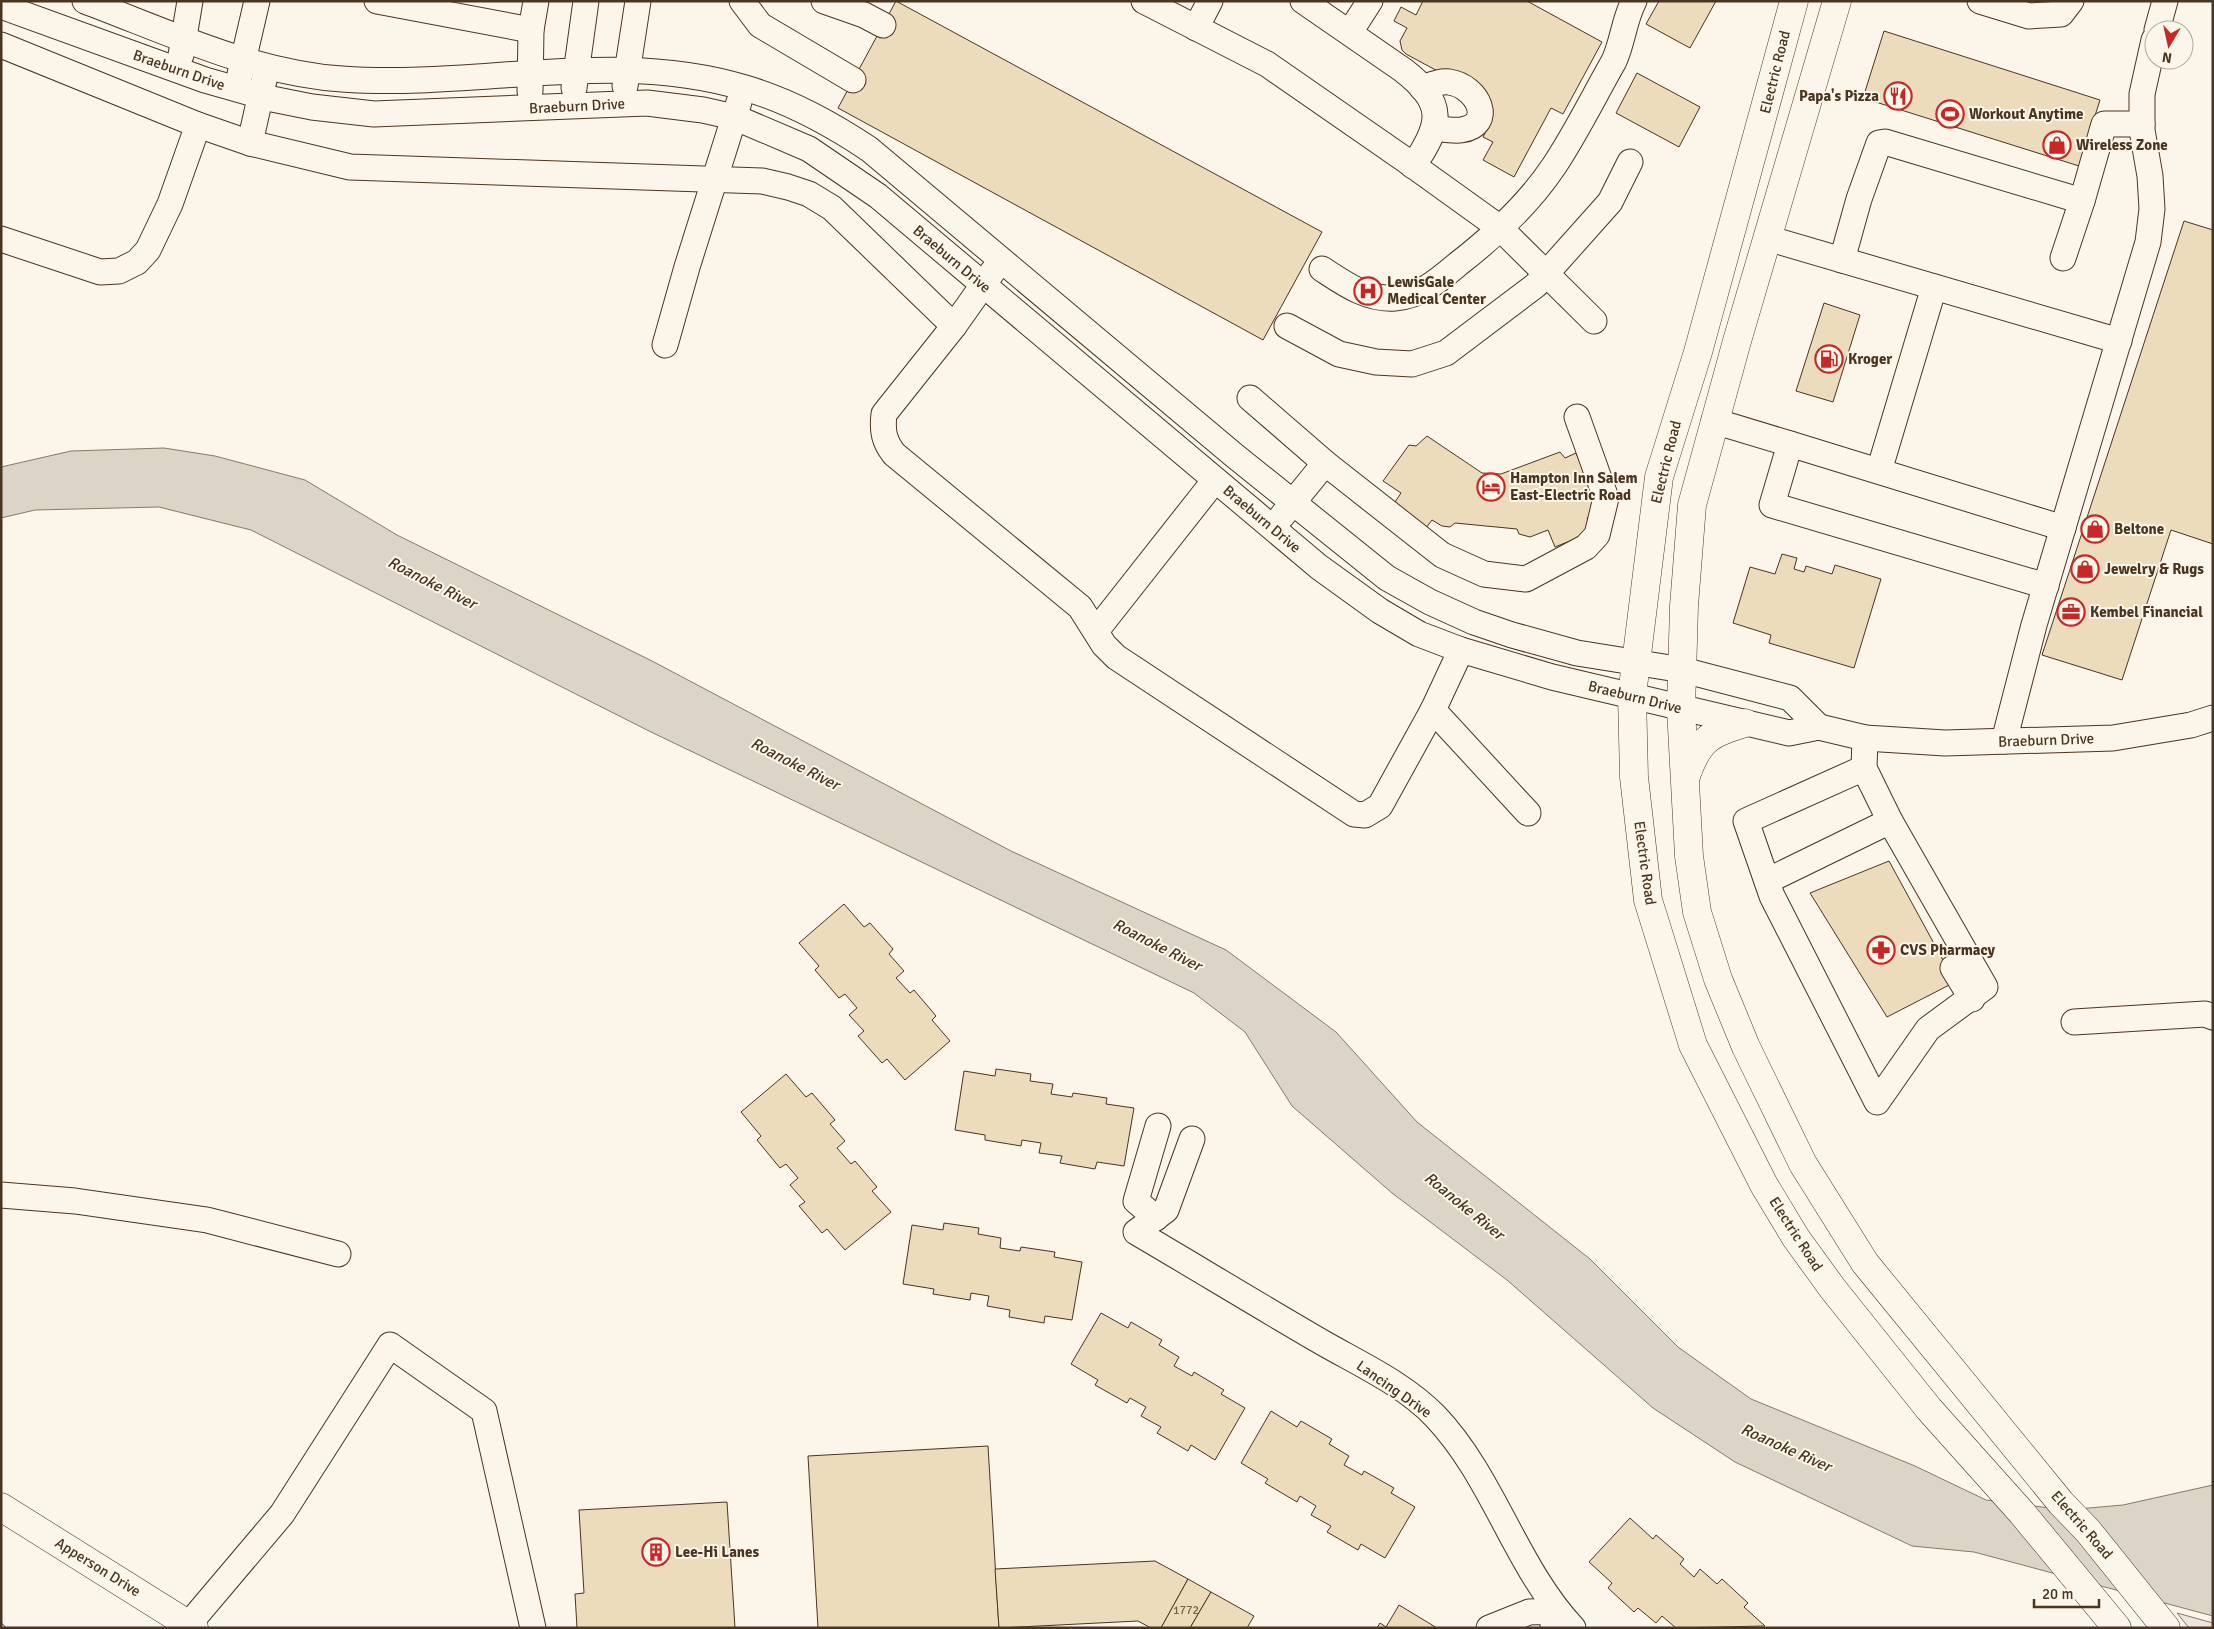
<svg xmlns="http://www.w3.org/2000/svg" width="2214" height="1629" font-family="Signika,sans-serif">
  <style>
    .green { fill: #ede6d9; stroke: #887966 }
    .water { fill: #dcd4c6; stroke: #887966 }
    .building { fill: #ecdcbc; stroke: #4a3520 }
    .lines { fill: none; stroke-linecap: round; stroke-linejoin: round }
    .minor-casing { stroke: #4a3520; stroke-width: 27 }
    .major-casing { stroke: #4a3520; stroke-width: 29 }
    .minor { stroke: #fbf6e9; stroke-width: 25 }
    .major { stroke: #fbf6e9; stroke-width: 28 }
    .rail-casing { stroke: #4a3520; stroke-width: 5.5 }
    .rail { stroke: #fbf6e9; stroke-width: 4; stroke-dasharray: 11; stroke-linecap: butt }
    .labels { text-anchor: middle; dominant-baseline: central; stroke-width: 4; stroke-linejoin: round; paint-order: stroke }
    .number-label { font-size: 12px; fill: #725f47 }
    .street-label { font-size: 15px; fill: #4a3520; stroke: #fbf6e9 }
    .poi-label { font-size: 15px; font-weight: bold; fill: #4a3520; stroke: #fbf6e9; text-anchor: start }
    .water-label { font-size: 16px; font-style: italic; fill: #4a3520; stroke: #fbf6e9 }
  </style>
  <rect width="100%" height="100%" fill="#fbf6e9"/>
  <path class="green" d="M2177 1613 2213 1623V1628H2189Z"/>
  <path class="water" d="M164 448 215 456 305 480 397 535 652 661 1011 851 1226 950 1336 1032 1417 1122 1590 1259 1678 1347 1751 1399 1915 1466 1986 1500 2066 1510 2123 1505 2213 1485V1616L1974 1552 1912 1546 1735 1462 1653 1408 1507 1280 1392 1193 1292 1106 1245 1032 1194 993 649 731 251 530 159 507 35 510 1 518V467L71 451Z"/>
  <g class="building">
    <path d="M896 1 1322 232 1263 340 838 108Z"/>
    <path d="M1423 1H1527L1602 42 1563 114 1551 108 1514 177 1483 160 1493 142 1483 137 1487 129 1478 124 1491 100 1406 54 1402 50 1400 41 1407 28 1394 21 1401 7 1416 15Z"/>
    <path d="M1659 1H1716L1690 48 1646 24Z"/>
    <path d="M1884 31 2100 100 2079 166 1863 98Z"/>
    <path d="M1637 73 1700 107 1679 147 1616 113Z"/>
    <path d="M2184 221 2213 230V544L2171 530 2122 680 2042 655Z"/>
    <path d="M1824 303 1860 315 1833 402 1796 391Z"/>
    <path d="M1427 436 1482 473 1501 474 1560 452 1565 458 1576 453 1601 512 1587 518 1592 532 1555 547 1548 530 1530 537 1519 534 1517 529 1455 523 1450 527 1442 526 1432 520 1426 528 1393 505 1401 493 1383 481 1409 445 1416 446Z"/>
    <path d="M1782 554 1797 558 1794 569 1804 572 1806 566 1832 574 1835 565 1881 579 1854 668 1769 643 1771 635 1733 623 1750 567 1775 574Z"/>
    <path d="M1889 861 1955 982 1887 1017 1810 893Z"/>
    <path d="M844 904 864 927 870 923 893 949 889 954 904 971 896 978 910 993 914 990 936 1016 932 1020 950 1041 905 1080 887 1059 882 1063 858 1036 864 1031 849 1015 857 1008 845 994 839 998 815 970 819 966 799 943Z"/>
    <path d="M996 1069 1031 1074 1030 1081 1053 1084 1051 1094 1072 1097 1073 1093 1107 1098 1106 1104 1134 1108 1124 1166 1097 1162 1095 1169 1060 1163 1062 1156 1039 1153 1041 1143 1022 1140 1021 1146 985 1140V1135L955 1130 964 1071 995 1076Z"/>
    <path d="M786 1074 806 1097 812 1093 835 1120 830 1124 845 1141 837 1148 851 1164 855 1161 877 1187 872 1191 891 1212 845 1250 827 1229 822 1233 799 1206 805 1202 790 1185 798 1178 786 1164 780 1168 757 1140 761 1136 741 1112Z"/>
    <path d="M944 1223 979 1228 978 1234 1001 1238 1000 1248 1020 1251 1021 1247 1055 1252 1054 1257 1082 1262 1072 1320 1045 1316 1044 1323 1009 1317 1010 1310 987 1306 989 1296 971 1293 970 1300 933 1294 934 1289 903 1284 912 1225 943 1230Z"/>
    <path d="M1101 1313 1128 1328 1131 1322 1162 1340 1159 1345 1179 1357 1174 1366 1192 1376 1194 1372 1224 1390 1221 1394 1245 1408 1215 1460 1191 1445 1188 1451 1157 1433 1161 1427 1141 1416 1146 1407 1130 1398 1127 1403 1095 1385 1098 1380 1071 1364Z"/>
    <path d="M1271 1411 1297 1427 1301 1421 1332 1439 1329 1444 1349 1456 1344 1465 1362 1475 1364 1471 1394 1488 1391 1493 1415 1507 1385 1558 1361 1544 1358 1550 1327 1532 1331 1526 1311 1515 1316 1506 1300 1496 1297 1502 1265 1483 1268 1479 1241 1463Z"/>
    <path d="M988 1446 999 1628H818L808 1456Z"/>
    <path d="M727 1502 735 1628H577L575 1594 584 1593 579 1510Z"/>
    <path d="M1630 1518 1653 1539 1656 1535 1684 1559 1680 1564 1694 1577 1700 1569 1717 1584 1722 1579 1748 1603 1744 1607 1765 1626 1676 1628 1662 1616 1656 1623 1638 1608 1634 1612 1608 1588 1612 1583 1589 1562Z"/>
    <path d="M1155 1561 1188 1579 1161 1628H1151L1138 1621 999 1628 995 1569Z"/>
    <path d="M1188 1579 1211 1592 1190 1628H1161Z"/>
    <path d="M1211 1592 1254 1616 1247 1628H1190Z"/>
    <path d="M1399 1605 1437 1628H1377L1380 1623 1386 1627Z"/>
  </g>
  <g class="lines">
    <g class="minor-casing">
      <g id="minor">
        <path d="M85 1C168 32 253 73 342 79 475 89 614 48 745 88 790 101 830 123 869 149L1235 456 1387 578 1430 602 1474 622 1512 635 1577 653 1683 670 1790 698 1819 727"/>
        <path d="M377 1 531 30"/>
        <path d="M742 1 760 25 853 80"/>
        <path d="M824 1 864 15 883 25"/>
        <path d="M1144 1 1267 64 1404 159 1500 228 1594 321"/>
        <path d="M1303 1 1403 70C1446 103 1442 124 1413 166"/>
        <path d="M1980 1 2029 16 2061 14 2071 1"/>
        <path d="M1 6 205 80 272 99 312 107 374 114 647 103 703 110 734 117 809 149 878 196 1319 567 1380 611 1419 634 1461 650 1552 677 1789 733 1819 727 1865 738 1945 743 2113 738 2191 725 2213 718"/>
        <path d="M1196 28 1210 1"/>
        <path d="M2157 30 2165 1"/>
        <path d="M1350 32 1370 1"/>
        <path d="M1 45 198 125 250 143 350 167 762 181 788 187 809 194 832 208 954 326"/>
        <path d="M181 55 190 1"/>
        <path d="M240 74 257 1"/>
        <path d="M625 86 638 1"/>
        <path d="M574 88 586 1"/>
        <path d="M1422 88C1431 85 1440 81 1449 82 1478 86 1496 125 1461 130 1453 131 1442 129 1434 128"/>
        <path d="M530 91 531 30 536 1"/>
        <path d="M250 143 264 80"/>
        <path d="M1767 238 2119 341"/>
        <path d="M1 239 100 272 119 271 137 262 148 250 170 204 198 125"/>
        <path d="M2063 258 2082 201 2104 124H2142"/>
        <path d="M1842 260 1859 199 1879 143 1885 142 2082 201"/>
        <path d="M1322 269C1345 284 1367 300 1395 298 1421 296 1439 280 1458 264 1494 236 1528 205 1554 166 1576 133 1594 96 1614 61 1623 41 1624 20 1634 1"/>
        <path d="M993 271 954 326 884 414C882 431 884 441 894 454L1080 607 1104 645 1116 657 1354 814 1365 815 1380 806 1433 710 1461 650"/>
        <path d="M1287 326 1339 354 1376 362 1412 364 1446 353 1536 285 1610 202 1630 162"/>
        <path d="M665 345 687 267 739 102"/>
        <path d="M1250 398 1325 463 1282 516"/>
        <path d="M1714 421 1790 444"/>
        <path d="M1325 463 1442 555 1484 574 1526 579 1586 547 1597 535 1606 498 1577 417"/>
        <path d="M1879 471 1934 287"/>
        <path d="M2046 586 1772 505 1790 444 2063 528"/>
        <path d="M1096 631 1215 480"/>
        <path d="M1433 710 1528 813"/>
        <path d="M2004 741 2034 625 2148 242 2152 209 2150 176 2142 130V94L2154 40"/>
        <path d="M1864 768 1890 821 1985 987 1928 1029 1877 1102 1772 896 1746 821 1864 768 1865 738"/>
        <path d="M1767 881 1890 821"/>
        <path d="M1953 968 1972 999"/>
        <path d="M2074 1022 2205 1014 2213 1017"/>
        <path d="M1192 1139 1166 1210 1136 1232C1199 1269 1261 1307 1325 1344 1362 1365 1405 1385 1435 1416 1494 1478 1515 1566 1573 1628"/>
        <path d="M1 1195 75 1201 207 1220 338 1254"/>
        <path d="M1156 1218 1136 1201 1158 1126"/>
        <path d="M189 1624 282 1514 390 1345 484 1411 533 1628"/>
        <path d="M1489 1628 1529 1612 1557 1611 1553 1625"/>
      </g>
    </g>
    <g class="major-casing">
      <g id="major">
        <path d="M1794 1 1698 352 1659 477 1632 695 1634 777 1648 900 1693 1045 1764 1185 1796 1238 1833 1289 1929 1409 2022 1513 2117 1628"/>
        <path d="M1837 1 1737 341 1692 505 1684 606 1681 709 1689 856 1697 912 1718 979 1746 1047 1803 1164 1865 1263 2061 1503 2088 1531 2166 1628"/>
        <path d="M1686 776C1698 741 1709 733 1745 723"/>
        <path d="M1 1507 194 1628"/>
      </g>
    </g>
    <use href="#minor" class="minor"/>
    <use href="#major" class="major"/>
    <g class="rail-casing">
      <path id="rail" d="M1 1626 3 1628"/>
    </g>
    <use href="#rail" class="rail"/>
  </g>
  <defs>
    <g id="restaurant-ring" transform="scale(1.4375)"><circle r="9.5" fill="#fbf6e9" stroke="#c62828" stroke-width="1.5"/><path d="M-5-6h1v4h1v-4h1v4h1v-4h1v5L-1.5 .5V6h-2V.5L-5-1ZM5-6V6H3V1.5H1.5Q1.5-4 5-6Z" fill="#c62828"/></g>
    <g id="stadium-ring" transform="scale(1.4375)"><circle r="9.5" fill="#fbf6e9" stroke="#c62828" stroke-width="1.5"/><path d="M0-5a6.5 5 0 1 0 0 10a6.5 5 0 1 0 0-10ZM-3.5-1.8h7v3.6h-7Z" fill="#c62828"/></g>
    <g id="shop-ring" transform="scale(1.4375)"><circle r="9.5" fill="#fbf6e9" stroke="#c62828" stroke-width="1.5"/><path d="M-5-2.5h2.3a2.7 3.5 0 0 1 5.4 0H5L5.5 6h-11ZM-1.5-2.5h3a1.5 2.3 0 0 0-3 0Z" fill="#c62828"/></g>
    <g id="hospital-ring" transform="scale(1.4375)"><circle r="9.5" fill="#fbf6e9" stroke="#c62828" stroke-width="1.5"/><path d="M-5-5h3v3.5h4V-5h3V5h-3V1.5h-4V5h-3Z" fill="#c62828"/></g>
    <g id="fuel-ring" transform="scale(1.4375)"><circle r="9.5" fill="#fbf6e9" stroke="#c62828" stroke-width="1.5"/><path d="M-5.5-6h7V0h2V4h1.3V-2.5L3-4.5l.8-.8L6-3V5H2.5V1h-1V6h-7ZM-4.2-4.7v3.2H.2V-4.7Z" fill="#c62828"/></g>
    <g id="hotel-ring" transform="scale(1.4375)"><circle r="9.5" fill="#fbf6e9" stroke="#c62828" stroke-width="1.5"/><path d="M-6-4.5h1.5V1H6V5H4.5V3h-9V5H-6ZM-4 0a1.8 1.8 0 1 1 3.6 0ZM.5 0V-2.5h3Q6-2.5 6 0Z" fill="#c62828"/></g>
    <g id="office-ring" transform="scale(1.4375)"><circle r="9.5" fill="#fbf6e9" stroke="#c62828" stroke-width="1.5"/><path d="M-6-3h4V-5.5h4V-3h4V5H-6ZM-1-4.5V-3h2v-1.5ZM-6 0V1H6V0Z" fill="#c62828"/></g>
    <g id="pharmacy-ring" transform="scale(1.4375)"><circle r="9.5" fill="#fbf6e9" stroke="#c62828" stroke-width="1.5"/><path d="M-2-6h4v4h4v4h-4v4h-4v-4h-4v-4h4Z" fill="#c62828"/></g>
    <g id="building-ring" transform="scale(1.4375)"><circle r="9.5" fill="#fbf6e9" stroke="#c62828" stroke-width="1.5"/><path d="M-4-6H4V6H1V3H-1V6H-4ZM-2.5-4.3h1.7v1.8h-1.7ZM.8-4.3h1.7v1.8H.8ZM-2.5-1h1.7V.8h-1.7ZM.8-1h1.7V.8H.8Z" fill="#c62828"/></g>
  </defs>
  <g fill-rule="evenodd">
    <use href="#restaurant-ring" x="1898" y="96"/>
    <use href="#stadium-ring" x="1950" y="114"/>
    <use href="#shop-ring" x="2057" y="145"/>
    <use href="#hospital-ring" x="1368" y="291"/>
    <use href="#fuel-ring" x="1829" y="359"/>
    <use href="#hotel-ring" x="1491" y="487"/>
    <use href="#shop-ring" x="2095" y="529"/>
    <use href="#shop-ring" x="2085" y="569"/>
    <use href="#office-ring" x="2071" y="612"/>
    <use href="#pharmacy-ring" x="1881" y="950"/>
    <use href="#building-ring" x="656" y="1552"/>
  </g>
  <g class="labels">
    <g class="number-label">
      <text x="1186" y="1610">1772</text>
    </g>
    <g class="street-label">
      <text transform="translate(179 70) rotate(19)">Braeburn Drive</text>
      <text transform="translate(1775 72) rotate(-76)">Electric Road</text>
      <text transform="translate(577 106) rotate(-3)">Braeburn Drive</text>
      <text transform="translate(952 259) rotate(40)">Braeburn Drive</text>
      <text transform="translate(1666 462) rotate(-76)">Electric Road</text>
      <text transform="translate(1262 519) rotate(40)">Braeburn Drive</text>
      <text transform="translate(1635 697) rotate(14)">Braeburn Drive</text>
      <text transform="translate(2046 740) rotate(-2)">Braeburn Drive</text>
      <text transform="translate(1645 863) rotate(82)">Electric Road</text>
      <text transform="translate(1796 1234) rotate(57)">Electric Road</text>
      <text transform="translate(1394 1389) rotate(35)">Lancing Drive</text>
      <text transform="translate(2082 1525) rotate(49)">Electric Road</text>
      <text transform="translate(98 1567) rotate(32)">Apperson Drive</text>
    </g>
    <g class="poi-label">
      <text x="1879" y="96" text-anchor="end">Papa's Pizza</text>
      <text x="1969" y="114">Workout Anytime</text>
      <text x="2076" y="145">Wireless Zone</text>
      <text x="1387" y="282">LewisGale<tspan x="1387" dy="17">Medical Center</tspan></text>
      <text x="1848" y="359">Kroger</text>
      <text x="1510" y="478">Hampton Inn Salem<tspan x="1510" dy="17">East-Electric Road</tspan></text>
      <text x="2114" y="529">Beltone</text>
      <text x="2104" y="569">Jewelry &amp; Rugs</text>
      <text x="2090" y="612">Kembel Financial</text>
      <text x="1900" y="950">CVS Pharmacy</text>
      <text x="675" y="1552">Lee-Hi Lanes</text>
    </g>
    <g class="water-label">
      <text transform="translate(432 583) rotate(27)">Roanoke River</text>
      <text transform="translate(795 764) rotate(27)">Roanoke River</text>
      <text transform="translate(1157 945) rotate(27)">Roanoke River</text>
      <text transform="translate(1464 1206) rotate(39)">Roanoke River</text>
      <text transform="translate(1786 1448) rotate(24)">Roanoke River</text>
    </g>
  </g>
  <rect width="2214" height="1629" fill="none" stroke="#4a3520" stroke-width="5"/>
  <g transform="translate(2169 45) rotate(189)"><circle r="24" fill="#fbf6e9" stroke="#b4a999"/>
  <path d="M0-4L9 19L0 12L-9 19Z" fill="#c62828"/>
  <text y="-8" font-size="14" font-weight="bold" text-anchor="middle" fill="#4a3520">N</text>
  </g>
  <path d="M2034 1599v8h65v-8" fill="none" stroke="#4a3520" stroke-width="2.5"/>
  <text x="2042" y="1599" font-size="15" fill="#4a3520" stroke="#fbf6e9" stroke-width="4" paint-order="stroke">20 m</text>
</svg>
